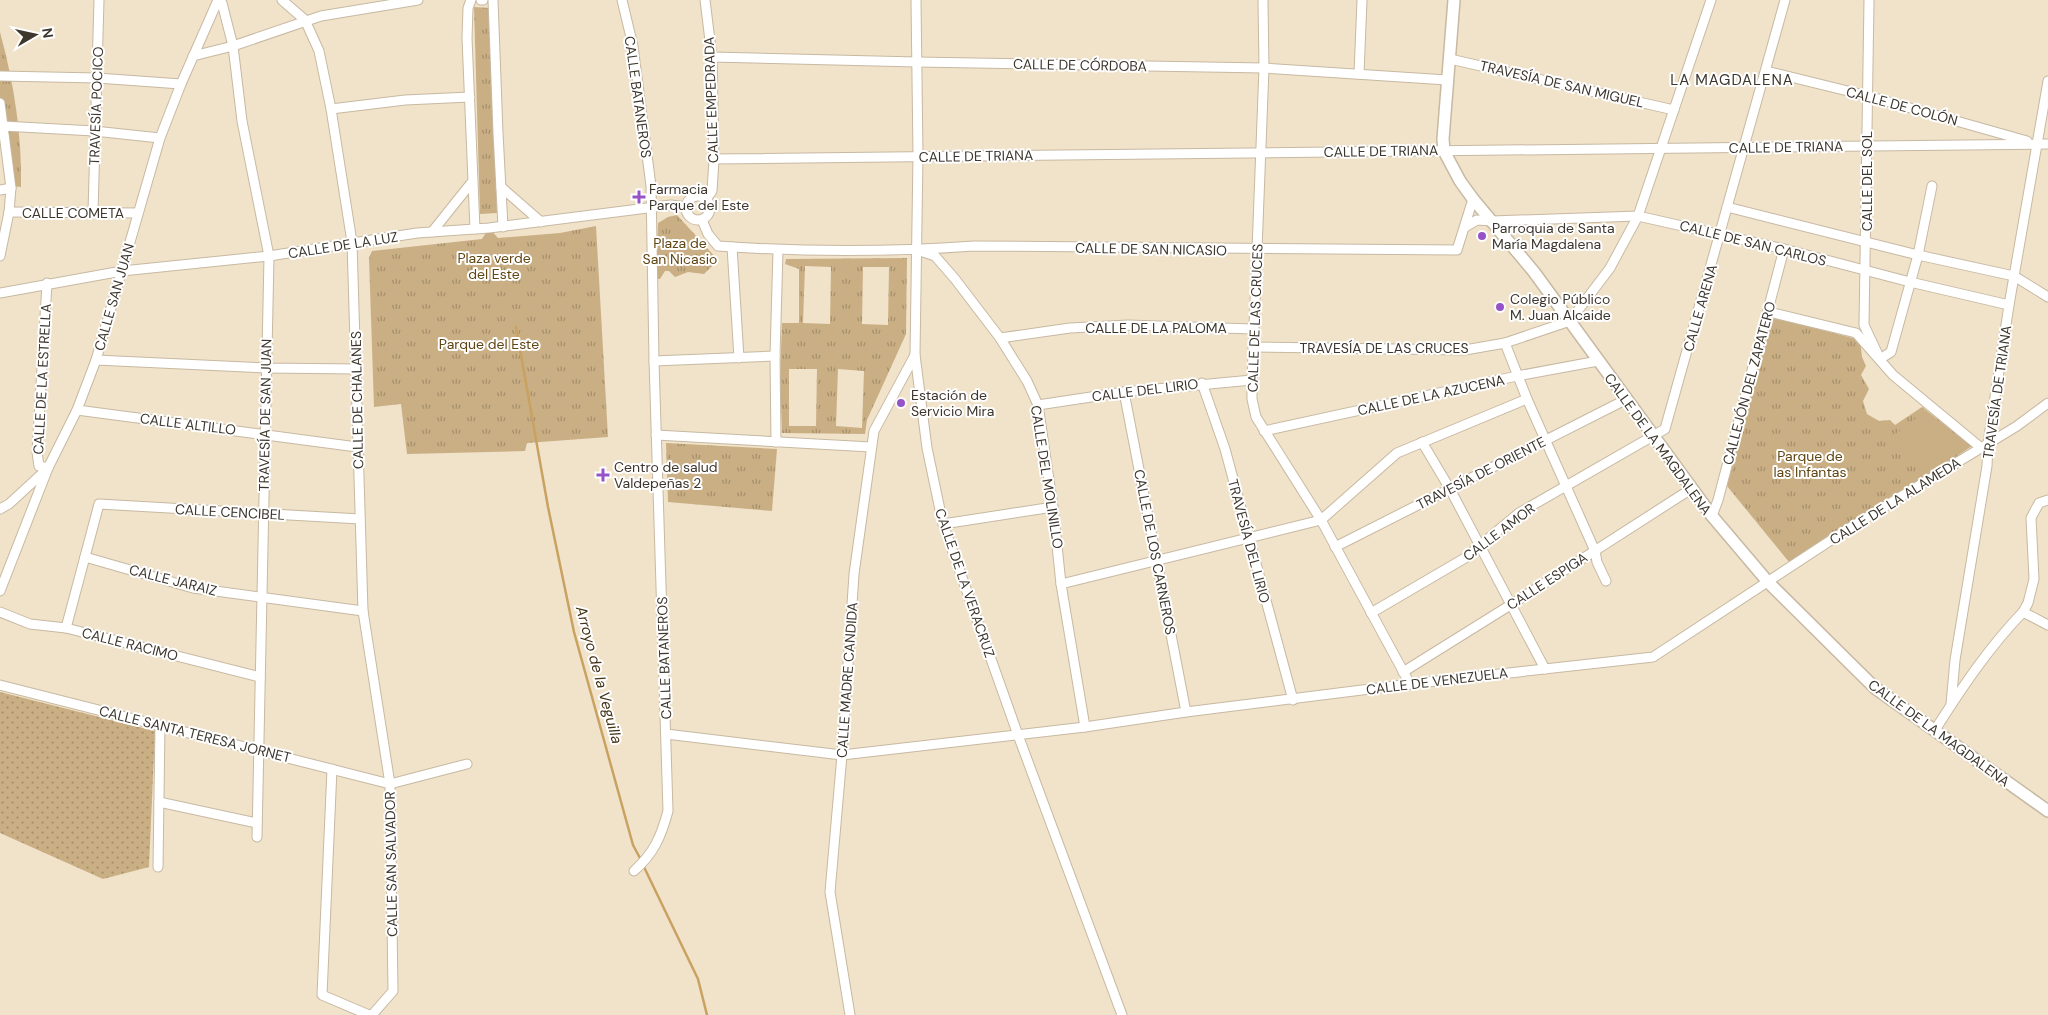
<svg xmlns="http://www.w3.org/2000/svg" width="2048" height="1015" font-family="'DM Sans',sans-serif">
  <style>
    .grass { fill: url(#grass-dots) }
    .park { fill: url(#park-tufts); fill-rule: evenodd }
    .pitch { fill: #caaf84 }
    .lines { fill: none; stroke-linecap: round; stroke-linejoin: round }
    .stream { stroke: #c9a261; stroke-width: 2.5 }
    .minor-casing { stroke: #c7b9a2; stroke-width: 11 }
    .tertiary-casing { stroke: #c7b9a2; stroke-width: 14 }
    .minor { stroke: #fff; stroke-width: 9 }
    .tertiary { stroke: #fff; stroke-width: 11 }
    .poi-dot { fill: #9653c8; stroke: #fff; stroke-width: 2 }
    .labels { text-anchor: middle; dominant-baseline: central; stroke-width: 4; stroke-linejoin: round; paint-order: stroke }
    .street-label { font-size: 14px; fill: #3c362d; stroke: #fff }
    .poi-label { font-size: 14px; fill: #3c362d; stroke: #fff; text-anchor: start }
    .park-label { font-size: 14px; fill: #604512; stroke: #fff }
    .neighbourhood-label { font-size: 15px; letter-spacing: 1px; fill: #3c362d; stroke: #fff }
    .water-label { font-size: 15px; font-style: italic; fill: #433215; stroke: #fff }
  </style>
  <defs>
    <pattern id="grass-dots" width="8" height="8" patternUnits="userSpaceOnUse" patternTransform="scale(1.25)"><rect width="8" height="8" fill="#caaf84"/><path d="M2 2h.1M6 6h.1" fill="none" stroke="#a58f6c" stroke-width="1.8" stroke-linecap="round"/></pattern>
    <pattern id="park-tufts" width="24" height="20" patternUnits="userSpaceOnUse" patternTransform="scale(1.25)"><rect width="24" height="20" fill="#caaf84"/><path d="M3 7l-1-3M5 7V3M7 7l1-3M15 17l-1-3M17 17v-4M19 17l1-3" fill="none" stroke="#a58f6c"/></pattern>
  </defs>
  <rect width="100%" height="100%" fill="#f1e2ca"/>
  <path class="grass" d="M0 692 155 731 149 867 103 879 0 833Z"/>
  <g class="park">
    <path d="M474 7 490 8 497 213 480 214Z"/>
    <path d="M0 32C14 83 22 135 21 187L10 186 0 123Z"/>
    <path d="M677 215 718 260 704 274 688 272 675 277 669 271H665L660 279H656L658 223 668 217Z"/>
    <path d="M596 226 608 437 527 443 525 451 407 454 401 404 374 407 369 258 372 251 482 239 489 228 498 238 560 233Z"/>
    <path d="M907 258 906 334 867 420 865 434 782 433 780 377 782 323H799V269L785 264 786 259ZM805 266 831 267 830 324 803 323ZM863 267H889L888 325 862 324ZM789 369H817L816 426H789ZM838 369 864 371 862 428 836 426Z"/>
    <path d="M1773 317 1860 340 1862 357 1866 366 1861 375 1869 389 1863 401 1867 414 1879 421 1890 420 1895 425 1922 407 1972 446 1851 527 1789 562 1727 486Z"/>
    <path d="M666 443 777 449 772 511 668 502Z"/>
  </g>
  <path class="pitch" d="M1925 411 1970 446 1923 476 1893 436Z"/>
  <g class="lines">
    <g class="stream">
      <path d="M516 327 548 507 574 632 633 845 641 860"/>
      <path d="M643 865 698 979 707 1015"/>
    </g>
    <g class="minor-casing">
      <g id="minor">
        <path d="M219 0 222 3 233 46 242 121 269 256 257 837"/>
        <path d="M471 0 468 8 467 38 475 229"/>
        <path d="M481 0H483"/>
        <path d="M493 0 498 133 503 227"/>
        <path d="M622 0 633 46 651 186 654 361 668 811C661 837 654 853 634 871"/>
        <path d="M705 0 712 57 714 159 712 191 706 199"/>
        <path d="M916 0 918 156 915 355 927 448 943 524 1018 735 1122 1015"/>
        <path d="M1263 0 1264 68 1252 380V399L1256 417 1321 520 1410 684"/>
        <path d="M1869 0 1864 325 1880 359 1891 352 1918 255 1932 186"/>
        <path d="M193 56 233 46 321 16 418 0"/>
        <path d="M712 57 917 62 1264 68 1447 80"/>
        <path d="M1450 59 1674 110"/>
        <path d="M1766 71 1868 96 2027 141"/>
        <path d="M1359 74 1362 0"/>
        <path d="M0 76 97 78 181 84"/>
        <path d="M0 103 11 188 9 212 0 256"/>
        <path d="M331 109 405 100 470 97"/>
        <path d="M3 126 94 131 160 138"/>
        <path d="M714 159 2048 144"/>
        <path d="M501 187 541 222"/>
        <path d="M0 190 11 188"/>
        <circle cx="698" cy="208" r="12"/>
        <path d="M1727 207 1918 255 2014 276 2048 297"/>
        <path d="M9 212 138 213"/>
        <path d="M93 212 99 0"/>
        <path d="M702 220 708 234 718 246C803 252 889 252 974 246L1457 250 1473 199"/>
        <path d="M1465 227 1477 220 1492 221 1638 216 1784 249 1910 282 2009 305"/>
        <path d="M432 232 472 182"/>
        <path d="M732 247 739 358"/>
        <path d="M920 251 935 256 955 279 1000 338 1027 381 1038 405 1053 507 1061 584 1085 727"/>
        <path d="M47 283 37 452 39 466 48 468"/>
        <path d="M0 293 122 271 269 256 417 233 489 228 671 205 686 207"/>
        <path d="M1769 312 1856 333 1893 375 1980 447"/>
        <path d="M1000 338 1070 328 1128 325 1253 329"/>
        <path d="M1505 343 1527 399 1595 551 1597 562 1606 581"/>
        <path d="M1253 347 1465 350 1505 343 1570 321 1610 268 1638 216 1711 0"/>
        <path d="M96 360 266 368 357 369"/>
        <path d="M654 361 775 356"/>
        <path d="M1202 383 1225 449 1293 700"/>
        <path d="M1124 392 1186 712"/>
        <path d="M1038 405 1124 392 1252 380"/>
        <path d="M77 410 357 447"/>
        <path d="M1264 431 1517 376 1598 361"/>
        <path d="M656 435 871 447"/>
        <path d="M776 442 775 356 778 250"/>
        <path d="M1422 442 1450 489 1545 669"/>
        <path d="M0 509 9 504 46 470"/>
        <path d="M1712 516 1718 500 1784 249"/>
        <path d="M943 524 1053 507"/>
        <path d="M1335 547 1627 399"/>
        <path d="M85 557 193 588 363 611"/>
        <path d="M1061 584 1321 520 1397 453 1527 399"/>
        <path d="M0 591 48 468 77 410 96 360 160 138 181 84 218 0"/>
        <path d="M0 612 30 624 66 628 260 677"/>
        <path d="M2023 612 2028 603 2034 579 2031 518 2039 503 2048 500"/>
        <path d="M1371 613 1465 558 1519 513 1665 429 1785 0"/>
        <path d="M66 628 99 504 360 519"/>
        <path d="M1403 672 1512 604 1691 489"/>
        <path d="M0 685 390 784 363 611 352 242 331 109 319 51 305 20 282 0"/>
        <path d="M1951 704 1955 660 1987 466 1988 443 2009 305 2048 81"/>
        <path d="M1935 730C1961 689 1989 647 2023 612L2048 625"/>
        <path d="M666 734 842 755 1085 727 1186 712 1410 684 1653 657 1851 527 2017 426 2048 403"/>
        <path d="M332 769 322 995 369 1015"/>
        <path d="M159 802 257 823"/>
        <path d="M158 867 160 725"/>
        <path d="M372 1015 393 991 390 784 467 764"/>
        <path d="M850 1015 830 892 842 755 854 574 874 431 915 355"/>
      </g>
    </g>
    <g class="tertiary-casing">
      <path id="tertiary" d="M1454 0 1443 139 1444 151 1460 181 1473 199 1534 272 1712 516 1768 582 1875 688 2048 811"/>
    </g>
    <use href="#minor" class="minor"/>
    <use href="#tertiary" class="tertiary"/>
  </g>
  <g class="poi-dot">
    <path d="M636.5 189.5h5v5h5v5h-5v5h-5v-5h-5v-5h5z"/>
    <circle cx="1482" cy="236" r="5"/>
    <circle cx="1500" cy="307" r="5"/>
    <circle cx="901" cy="403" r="5"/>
    <path d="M600.5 467.5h5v5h5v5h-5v5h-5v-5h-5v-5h5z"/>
  </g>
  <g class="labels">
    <g class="street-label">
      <text transform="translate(1080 65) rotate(1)">CALLE DE CÓRDOBA</text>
      <text transform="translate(1562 84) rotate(13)">TRAVESÍA DE SAN MIGUEL</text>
      <text transform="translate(638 97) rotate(82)">CALLE BATANEROS</text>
      <text transform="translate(711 100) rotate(-92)">CALLE EMPEDRADA</text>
      <text transform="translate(96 106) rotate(-88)">TRAVESÍA POCICO</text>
      <text transform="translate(1902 106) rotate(15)">CALLE DE COLÓN</text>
      <text transform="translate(1786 147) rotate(-1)">CALLE DE TRIANA</text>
      <text transform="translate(1381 151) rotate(-1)">CALLE DE TRIANA</text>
      <text transform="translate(976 156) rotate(-1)">CALLE DE TRIANA</text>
      <text transform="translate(1867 181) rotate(-90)">CALLE DEL SOL</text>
      <text x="73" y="213">CALLE COMETA</text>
      <text transform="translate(1753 243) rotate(14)">CALLE DE SAN CARLOS</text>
      <text transform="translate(343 245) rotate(-9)">CALLE DE LA LUZ</text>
      <text transform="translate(1151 249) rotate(1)">CALLE DE SAN NICASIO</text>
      <text transform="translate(114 297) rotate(-74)">CALLE SAN JUAN</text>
      <text transform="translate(1700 308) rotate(-74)">CALLE ARENA</text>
      <text transform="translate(1255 318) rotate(-88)">CALLE DE LAS CRUCES</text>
      <text x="1156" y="328">CALLE DE LA PALOMA</text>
      <text x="1384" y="348">TRAVESÍA DE LAS CRUCES</text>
      <text transform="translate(42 379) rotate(-87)">CALLE DE LA ESTRELLA</text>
      <text transform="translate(1749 383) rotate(-75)">CALLEJÓN DEL ZAPATERO</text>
      <text transform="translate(1145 390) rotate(-7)">CALLE DEL LIRIO</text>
      <text transform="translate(1997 392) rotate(-82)">TRAVESÍA DE TRIANA</text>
      <text transform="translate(1431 395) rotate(-12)">CALLE DE LA AZUCENA</text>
      <text transform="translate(357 400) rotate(-91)">CALLE DE CHALANES</text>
      <text transform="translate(265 415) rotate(-89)">TRAVESÍA DE SAN JUAN</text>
      <text transform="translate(188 424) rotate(7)">CALLE ALTILLO</text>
      <text transform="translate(1658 444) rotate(54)">CALLE DE LA MAGDALENA</text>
      <text transform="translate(1481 473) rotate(-27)">TRAVESÍA DE ORIENTE</text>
      <text transform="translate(1047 477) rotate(81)">CALLE DEL MOLINILLO</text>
      <text transform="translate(1895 501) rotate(-32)">CALLE DE LA ALAMEDA</text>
      <text transform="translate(230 512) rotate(3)">CALLE CENCIBEL</text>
      <text transform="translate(1499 532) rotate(-37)">CALLE AMOR</text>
      <text transform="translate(1249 541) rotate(75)">TRAVESÍA DEL LIRIO</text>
      <text transform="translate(1155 552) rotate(79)">CALLE DE LOS CARNEROS</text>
      <text transform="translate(173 580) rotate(14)">CALLE JARAIZ</text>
      <text transform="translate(1547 581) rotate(-33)">CALLE ESPIGA</text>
      <text transform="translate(965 583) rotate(71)">CALLE DE LA VERACRUZ</text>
      <text transform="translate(130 644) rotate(14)">CALLE RACIMO</text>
      <text transform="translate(664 658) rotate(-92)">CALLE BATANEROS</text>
      <text transform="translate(847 680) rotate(-86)">CALLE MADRE CANDIDA</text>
      <text transform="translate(1437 681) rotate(-7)">CALLE DE VENEZUELA</text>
      <text transform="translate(1939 733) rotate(36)">CALLE DE LA MAGDALENA</text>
      <text transform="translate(195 734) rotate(14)">CALLE SANTA TERESA JORNET</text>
      <text transform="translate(391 864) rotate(-91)">CALLE SAN SALVADOR</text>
    </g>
    <g class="poi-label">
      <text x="649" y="189">Farmacia<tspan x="649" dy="16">Parque del Este</tspan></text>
      <text x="1492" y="228">Parroquia de Santa<tspan x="1492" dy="16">María Magdalena</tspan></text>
      <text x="1510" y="299">Colegio Público<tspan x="1510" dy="16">M. Juan Alcaide</tspan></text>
      <text x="911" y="395">Estación de<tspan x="911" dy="16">Servicio Mira</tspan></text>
      <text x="614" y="467">Centro de salud<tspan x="614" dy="16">Valdepeñas 2</tspan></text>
    </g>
    <g class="park-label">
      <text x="680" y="243">Plaza de<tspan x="680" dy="16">San Nicasio</tspan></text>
      <text x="494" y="258">Plaza verde<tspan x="494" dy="16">del Este</tspan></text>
      <text x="489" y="344">Parque del Este</text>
      <text x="1810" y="456">Parque de<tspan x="1810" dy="16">las Infantas</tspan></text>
    </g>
    <g class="neighbourhood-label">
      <text x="1732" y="80">LA MAGDALENA</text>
    </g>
    <g class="water-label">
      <text transform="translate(599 675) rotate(75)">Arroyo de la Veguilla</text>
    </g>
  </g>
  <g transform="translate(35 35) rotate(81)" stroke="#ffffff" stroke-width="4" paint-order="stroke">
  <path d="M0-4L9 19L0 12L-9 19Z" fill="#3c362d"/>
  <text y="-8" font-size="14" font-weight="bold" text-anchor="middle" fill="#3c362d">N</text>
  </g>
</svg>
